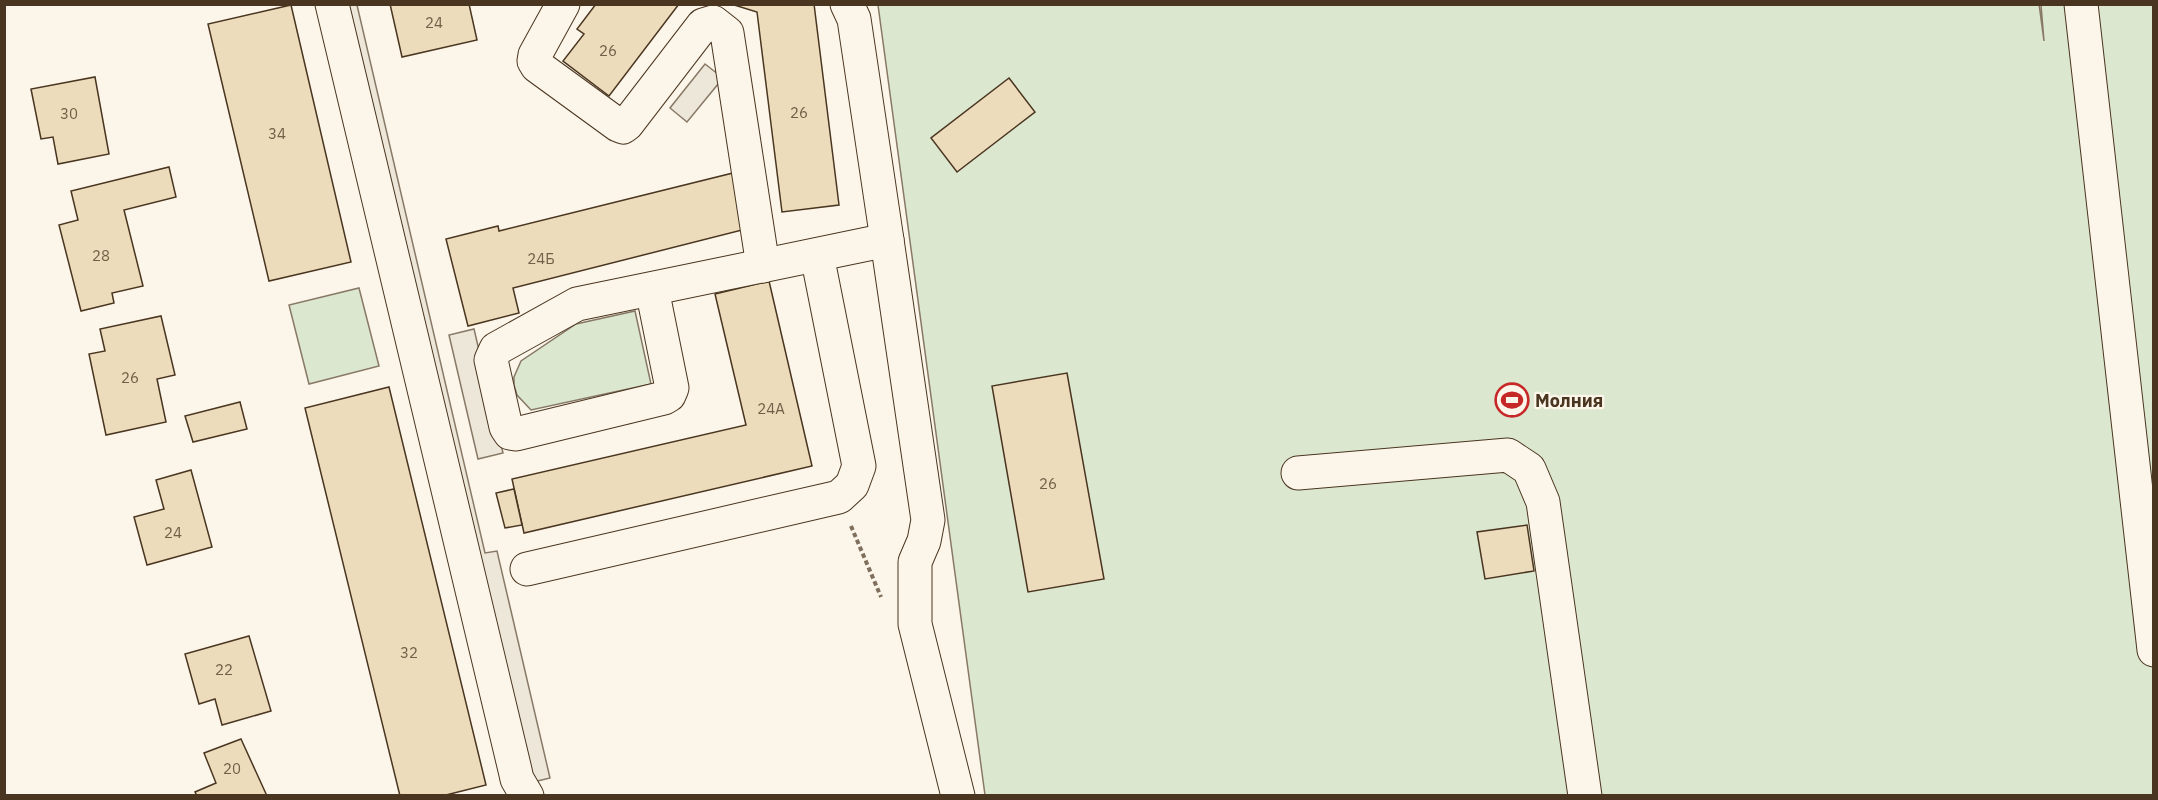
<svg xmlns="http://www.w3.org/2000/svg" width="2158" height="800" font-family="'IBM Plex Sans',sans-serif">
  <style>
    .green { fill: #dce7d0; stroke: #887966; stroke-width: 1.5 }
    .parking { fill: #ede7d9; stroke: #887966; stroke-width: 1.5 }
    .building { fill: #ecdcbc; stroke: #4a3520; stroke-width: 1.5 }
    .lines { fill: none; stroke-linecap: round; stroke-linejoin: round }
    .minor-casing { stroke: #4a3520; stroke-width: 35 }
    .path { stroke: #7f6f5c; stroke-width: 4; stroke-dasharray: 4.5 3; stroke-linecap: butt }
    .minor { stroke: #fbf6e9; stroke-width: 33 }
    .labels { text-anchor: middle; dominant-baseline: central; stroke-width: 4.5; stroke-linejoin: round; paint-order: stroke }
    .number-label { font-size: 15px; fill: #725f47 }
    .poi-label { font-size: 18px; font-weight: bold; fill: #4a3520; stroke: #fbf6e9; text-anchor: start }
  </style>
  <rect width="100%" height="100%" fill="#fbf6e9"/>
  <g class="green">
    <path d="M2039 4 2044 41 2041 5H2153V795H985L878 5Z"/>
    <path d="M359 288 379 366 309 384 289 305Z"/>
    <path d="M635 311 651 384 531 410 517 395 514 385V377L521 361 576 324Z"/>
  </g>
  <g class="parking">
    <path d="M338 5H357L485 553 497 551 550 778 529 783Z"/>
    <path d="M705 64 723 78 687 122 670 108Z"/>
    <path d="M474 329 503 453 478 459 449 335Z"/>
  </g>
  <g class="building">
    <path d="M390 4H469L477 40 402 57Z"/>
    <path d="M596 4H679L609 96 563 61 584 34 577 29Z"/>
    <path d="M731 4H814L839 205 782 212 757 12Z"/>
    <path d="M291 5 351 262 269 281 208 24Z"/>
    <path d="M95 77 109 154 58 164 53 137 41 139 31 89Z"/>
    <path d="M1009 78 1035 112 957 172 931 138Z"/>
    <path d="M169 167 176 197 124 210 143 286 112 293 114 303 81 311 59 225 78 220 71 191Z"/>
    <path d="M737 172 750 228 513 288 519 313 468 326 446 239 498 226 499 231Z"/>
    <path d="M769 281 812 466 524 533 512 479 746 425 715 294Z"/>
    <path d="M161 316 175 375 157 379 166 422 106 435 89 354 105 351 100 329Z"/>
    <path d="M1067 373 1104 579 1028 592 992 386Z"/>
    <path d="M389 387 486 785 442 796H400L305 408Z"/>
    <path d="M240 402 247 429 193 442 185 416Z"/>
    <path d="M191 470 212 547 147 565 134 517 164 509 156 480Z"/>
    <path d="M514 489 522 525 505 528 496 493Z"/>
    <path d="M1527 525 1534 571 1485 579 1477 532Z"/>
    <path d="M249 636 271 711 222 725 215 699 199 704 185 654Z"/>
    <path d="M241 739 267 796H197L195 792 216 783 204 753Z"/>
  </g>
  <g class="lines">
    <g class="minor-casing">
      <g id="minor">
        <path d="M332 4 515 770 517 779 527 796"/>
        <path d="M563 4 535 55 534 61 537 66 618 125 623 127 627 124 703 25 713 22 727 33 763 266"/>
        <path d="M2081 4 2154 650"/>
        <path d="M887 240 928 520 924 541 915 562V624L958 796"/>
        <path d="M652 289 672 388 669 395 664 398 516 434 510 433 506 427 491 360 496 349 577 304 887 240 854 19 847 4"/>
        <path d="M1298 473 1508 455 1529 469 1543 502 1585 796"/>
        <path d="M527 569 839 497 852 485 859 466 817 255"/>
      </g>
    </g>
    <path class="path" d="M851 526 881 597"/>
    <use href="#minor" class="minor"/>
  </g>
  <defs>
    <g id="stadium-ring" transform="scale(1.725)"><circle r="9.5" fill="#fbf6e9" stroke="#c62828" stroke-width="1.5"/><path d="M0-5a6.5 5 0 1 0 0 10a6.5 5 0 1 0 0-10ZM-3.5-1.8h7v3.6h-7Z" fill="#c62828"/></g>
  </defs>
  <g fill-rule="evenodd">
    <use href="#stadium-ring" x="1512" y="400"/>
  </g>
  <g class="labels">
    <g class="number-label">
      <text x="434" y="22">24</text>
      <text x="608" y="50">26</text>
      <text x="799" y="112">26</text>
      <text x="69" y="113">30</text>
      <text x="277" y="133">34</text>
      <text x="101" y="255">28</text>
      <text x="541" y="258">24Б</text>
      <text x="130" y="377">26</text>
      <text x="771" y="408">24А</text>
      <text x="1048" y="483">26</text>
      <text x="173" y="532">24</text>
      <text x="409" y="652">32</text>
      <text x="224" y="669">22</text>
      <text x="232" y="768">20</text>
    </g>
    <g class="poi-label">
      <text x="1535" y="400">Молния</text>
    </g>
  </g>
  <rect width="2158" height="800" fill="none" stroke="#4a3520" stroke-width="12"/>
</svg>
